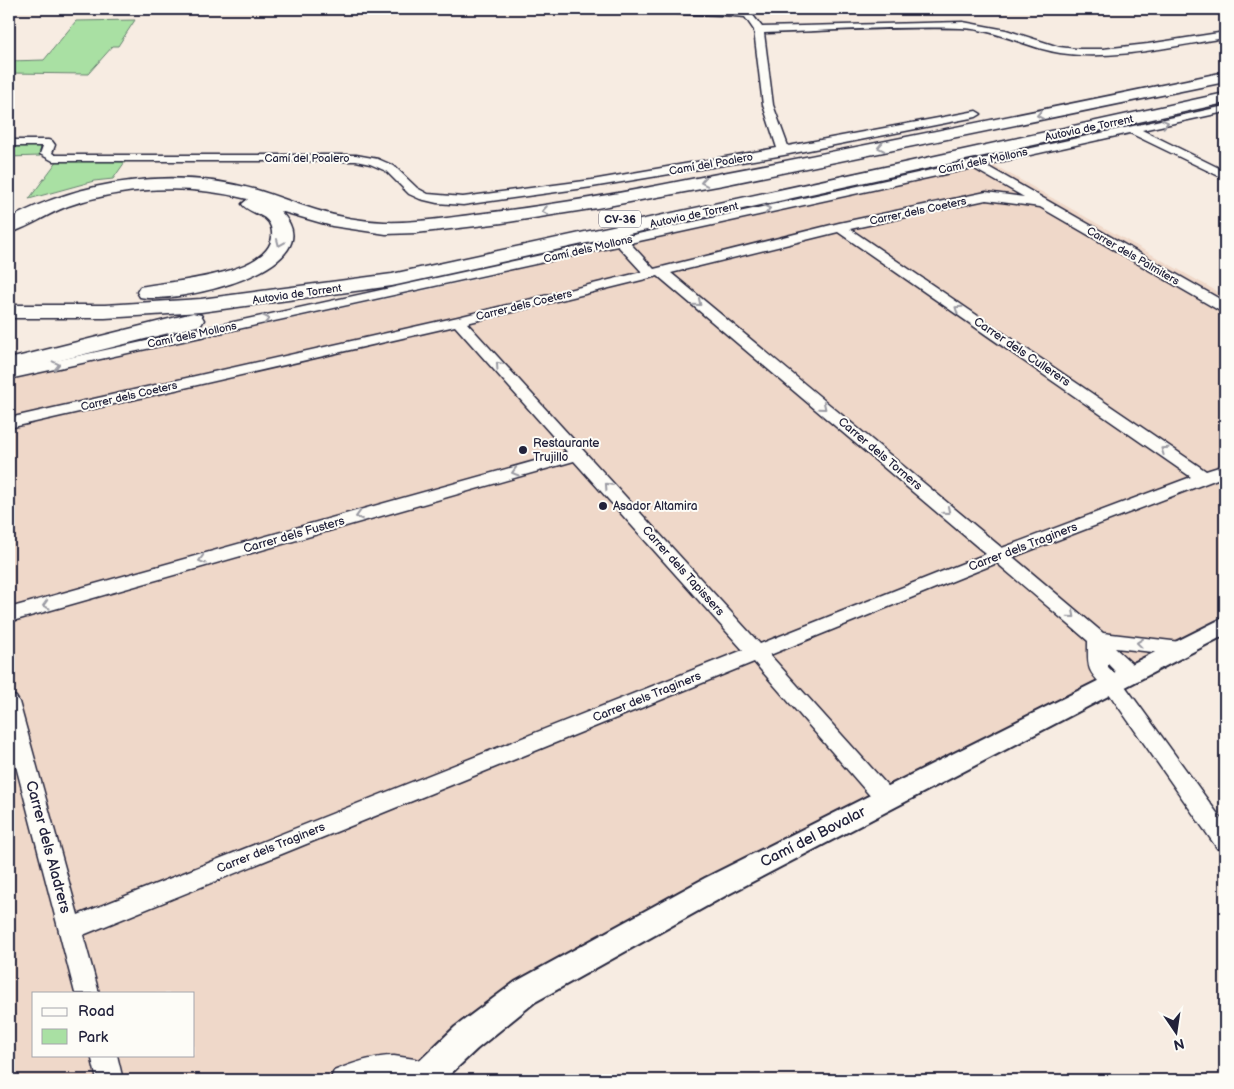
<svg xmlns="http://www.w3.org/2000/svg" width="1234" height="1089" font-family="'Balsamiq Sans',sans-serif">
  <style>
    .built { fill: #efd8c9; fill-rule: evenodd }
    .green { fill: #a9e0a3; stroke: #66816f }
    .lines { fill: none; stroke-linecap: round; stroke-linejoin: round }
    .minor-casing { stroke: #22223b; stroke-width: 3 }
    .tertiary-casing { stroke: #22223b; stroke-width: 4 }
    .motorway-casing { stroke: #22223b; stroke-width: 3 }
    .minor { fill: #fdfcf7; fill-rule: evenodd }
    .tertiary { fill: #fdfcf7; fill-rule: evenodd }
    .motorway { fill: #fdfcf7; fill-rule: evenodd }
    .oneway { stroke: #9a9aa2 }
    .poi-dot { fill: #22223b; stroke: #fdfcf7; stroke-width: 2 }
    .labels { text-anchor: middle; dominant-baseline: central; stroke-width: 4; stroke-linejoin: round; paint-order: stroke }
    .far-street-label { font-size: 11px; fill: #22223b; stroke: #fdfcf7 }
    .shield { fill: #fdfcf7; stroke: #646373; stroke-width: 1 }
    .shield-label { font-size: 11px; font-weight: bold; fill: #22223b }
    .street-label { font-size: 12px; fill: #22223b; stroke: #fdfcf7 }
    .poi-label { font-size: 12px; fill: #22223b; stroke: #fdfcf7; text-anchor: start }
    .near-street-label { font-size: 15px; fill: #22223b; stroke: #fdfcf7 }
  </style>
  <rect width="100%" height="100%" fill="#f7ece2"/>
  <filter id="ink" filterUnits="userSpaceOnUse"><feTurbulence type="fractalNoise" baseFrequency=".02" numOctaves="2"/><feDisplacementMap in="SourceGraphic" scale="10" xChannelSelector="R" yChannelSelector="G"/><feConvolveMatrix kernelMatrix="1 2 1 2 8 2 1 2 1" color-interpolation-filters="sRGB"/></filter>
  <g filter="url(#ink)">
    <path class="built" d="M987 161 1225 296V614L531 993 422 1080H9V380L487 277 565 255ZM34 993H194V1055H34Z"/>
    <g class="green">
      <path d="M135 20 118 46H113L88 74 9 73V61L44 60 76 21Z"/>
      <path d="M37 143 41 144 40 156 9 157V144Z"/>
      <path d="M127 159 113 179 94 181 29 199 58 160Z"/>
    </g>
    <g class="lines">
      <g class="minor-casing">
        <g id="minor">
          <path d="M620 9H706L748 12 751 13 762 27 963 22 1006 30 1059 47 1076 49H1103L1148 44 1225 32V38C1172 46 1114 61 1060 53 1027 48 996 29 961 28 896 26 829 31 764 33L773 105 788 146 976 111 981 114 976 117 784 155 592 187 463 205 437 203 420 199 409 194 386 171 370 164 356 161H53L40 154 43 146H9V140H48L52 141 55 145 52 153 55 155H356L378 159 394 166 417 188 428 194 463 197 592 180 777 148 763 105 754 30 745 17 722 15 624 12Z"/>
          <path d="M1225 106V112L1142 130 1225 171V179L1130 133 985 165 1225 302V312L1220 311 1040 207 986 200 850 229 1206 471 1225 465V476L1013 557 1103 633 1189 643 1192 648 1189 653 1182 655 1115 648 1139 670 1142 675 1139 680C1125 685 1117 673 1108 664V667L1120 679 1225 824V850L1217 848 1106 689C1086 669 1088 669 1088 641L997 563 770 655 895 794 898 800 895 806 887 809 879 806 754 662 83 935 99 993H75L9 739V694L16 697 19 702 78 915 743 650 574 461 9 622V608L567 452 455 326 9 428V418L458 317 642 272 618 246 9 379V371ZM973 168 1024 197 986 192 839 223 654 269 630 243ZM838 232 1191 477 1002 548 671 273ZM658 276 986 554 760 644 467 323Z"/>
          <path d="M91 1055H117L123 1080H97Z"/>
          <path d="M394 1056 415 1059 437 1066 441 1075 439 1080H330L334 1071C353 1063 373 1056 394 1056Z"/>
        </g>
      </g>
      <g class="tertiary-casing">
        <path id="tertiary" d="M1225 617V635L725 896 535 1002 477 1049 444 1080H406L411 1069 455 1027 515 982 705 878Z"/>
      </g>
      <g class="motorway-casing">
        <g id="motorway">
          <path d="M1225 72V82L723 185 597 208 502 223 416 233 386 234 332 226 280 211C338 268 176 305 140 297L137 292 140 287C168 281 285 275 271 227 267 213 249 214 242 204L248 199 243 198C187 184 123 187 68 206 49 213 26 229 9 233V219C83 179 175 167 257 190 277 196 296 204 316 210 338 217 361 221 384 222 415 223 446 218 477 214 547 206 617 194 686 180 866 146 1046 109 1225 72Z"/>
          <path d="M1225 93V103L392 286 201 312 105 318H9V305H105L201 299 392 274Z"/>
          <path d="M193 313 201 315 204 320 201 325 9 373V359Z"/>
        </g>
      </g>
      <use href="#minor" class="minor"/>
      <use href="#tertiary" class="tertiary"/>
      <use href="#motorway" class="motorway"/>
    </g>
    <defs><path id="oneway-chevron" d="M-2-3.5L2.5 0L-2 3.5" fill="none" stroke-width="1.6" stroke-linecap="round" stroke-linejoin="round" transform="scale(1.25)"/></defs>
    <g class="oneway">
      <use href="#oneway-chevron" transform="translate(1040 115) rotate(169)"/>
      <use href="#oneway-chevron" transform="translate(1165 123) rotate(-13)"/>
      <use href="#oneway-chevron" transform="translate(881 147) rotate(169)"/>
      <use href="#oneway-chevron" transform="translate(704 182) rotate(169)"/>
      <use href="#oneway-chevron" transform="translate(767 209) rotate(-13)"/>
      <use href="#oneway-chevron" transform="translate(545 211) rotate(171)"/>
      <use href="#oneway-chevron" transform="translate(280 243) rotate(113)"/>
      <use href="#oneway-chevron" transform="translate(698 303) rotate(40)"/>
      <use href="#oneway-chevron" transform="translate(958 309) rotate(-146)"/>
      <use href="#oneway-chevron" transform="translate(266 319) rotate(-12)"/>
      <use href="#oneway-chevron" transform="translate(56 365) rotate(-13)"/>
      <use href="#oneway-chevron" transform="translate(499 365) rotate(-132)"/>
      <use href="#oneway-chevron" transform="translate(823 407) rotate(40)"/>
      <use href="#oneway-chevron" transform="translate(1164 450) rotate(-146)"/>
      <use href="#oneway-chevron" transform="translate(515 472) rotate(164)"/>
      <use href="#oneway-chevron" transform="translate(608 486) rotate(-132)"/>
      <use href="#oneway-chevron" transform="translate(947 511) rotate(40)"/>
      <use href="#oneway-chevron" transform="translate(359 516) rotate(164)"/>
      <use href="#oneway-chevron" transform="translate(202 560) rotate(164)"/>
      <use href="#oneway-chevron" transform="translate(46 605) rotate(164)"/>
      <use href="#oneway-chevron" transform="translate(1072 615) rotate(41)"/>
      <use href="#oneway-chevron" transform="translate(1140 643) rotate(-174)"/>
    </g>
  </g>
  <g class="poi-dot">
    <circle cx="523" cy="450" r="5"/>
    <circle cx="603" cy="506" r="5"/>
  </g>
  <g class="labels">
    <g class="far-street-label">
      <text transform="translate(1089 128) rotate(-12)">Autovia de Torrent</text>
      <text x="307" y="158">Camí del Poalero</text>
      <text transform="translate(983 161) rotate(-12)">Camí dels Mollons</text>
      <text transform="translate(711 164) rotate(-10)">Camí del Poalero</text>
      <text transform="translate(918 211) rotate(-12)">Carrer dels Coeters</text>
      <text transform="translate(694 215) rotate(-12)">Autovia de Torrent</text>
      <text transform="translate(588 249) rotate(-13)">Camí dels Mollons</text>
      <text transform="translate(1133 256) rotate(30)">Carrer dels Palmiters</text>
      <text transform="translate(297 294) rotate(-8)">Autovia de Torrent</text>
      <text transform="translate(524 305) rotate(-14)">Carrer dels Coeters</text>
      <text transform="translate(192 335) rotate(-12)">Camí dels Mollons</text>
      <text transform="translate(129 396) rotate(-13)">Carrer dels Coeters</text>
    </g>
    <rect class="shield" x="599" y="210.5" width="42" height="17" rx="4"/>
    <g class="shield-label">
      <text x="620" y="219">CV-36</text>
    </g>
    <g class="street-label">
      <text transform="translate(1022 352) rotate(34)">Carrer dels Cullerers</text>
      <text transform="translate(880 454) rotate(40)">Carrer dels Torners</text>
      <text transform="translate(294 535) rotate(-16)">Carrer dels Fusters</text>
      <text transform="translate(1023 547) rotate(-21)">Carrer dels Traginers</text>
      <text transform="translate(683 571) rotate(48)">Carrer dels Tapissers</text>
      <text transform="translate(647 697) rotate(-22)">Carrer dels Traginers</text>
      <text transform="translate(271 848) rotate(-22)">Carrer dels Traginers</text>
    </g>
    <g class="poi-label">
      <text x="533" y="443">Restaurante<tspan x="533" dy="14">Trujillo</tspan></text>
      <text x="613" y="506">Asador Altamira</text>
    </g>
    <g class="near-street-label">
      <text transform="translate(813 837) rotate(-27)">Camí del Bovalar</text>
      <text transform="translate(48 847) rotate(75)">Carrer dels Aladrers</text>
    </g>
  </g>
  <rect width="1234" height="1089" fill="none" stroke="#fdfcf7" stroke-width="30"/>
  <rect x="15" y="15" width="1204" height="1059" fill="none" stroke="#22223b" stroke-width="2" filter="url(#ink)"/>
  <rect x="32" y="992" width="162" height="65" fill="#fdfcf7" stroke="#a5a5ac"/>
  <rect x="42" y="1008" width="25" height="8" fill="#fdfcf7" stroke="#a5a5ac"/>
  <text x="78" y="1016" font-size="15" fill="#22223b">Road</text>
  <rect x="42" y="1029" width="25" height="15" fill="#a9e0a3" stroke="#a5a5ac"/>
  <text x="78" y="1042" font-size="15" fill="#22223b">Park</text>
  <g transform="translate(1176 1032) rotate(167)" stroke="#fdfcf7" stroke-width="4" paint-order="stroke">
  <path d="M0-4L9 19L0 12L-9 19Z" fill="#22223b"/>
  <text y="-8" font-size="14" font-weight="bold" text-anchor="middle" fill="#22223b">N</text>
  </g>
</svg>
